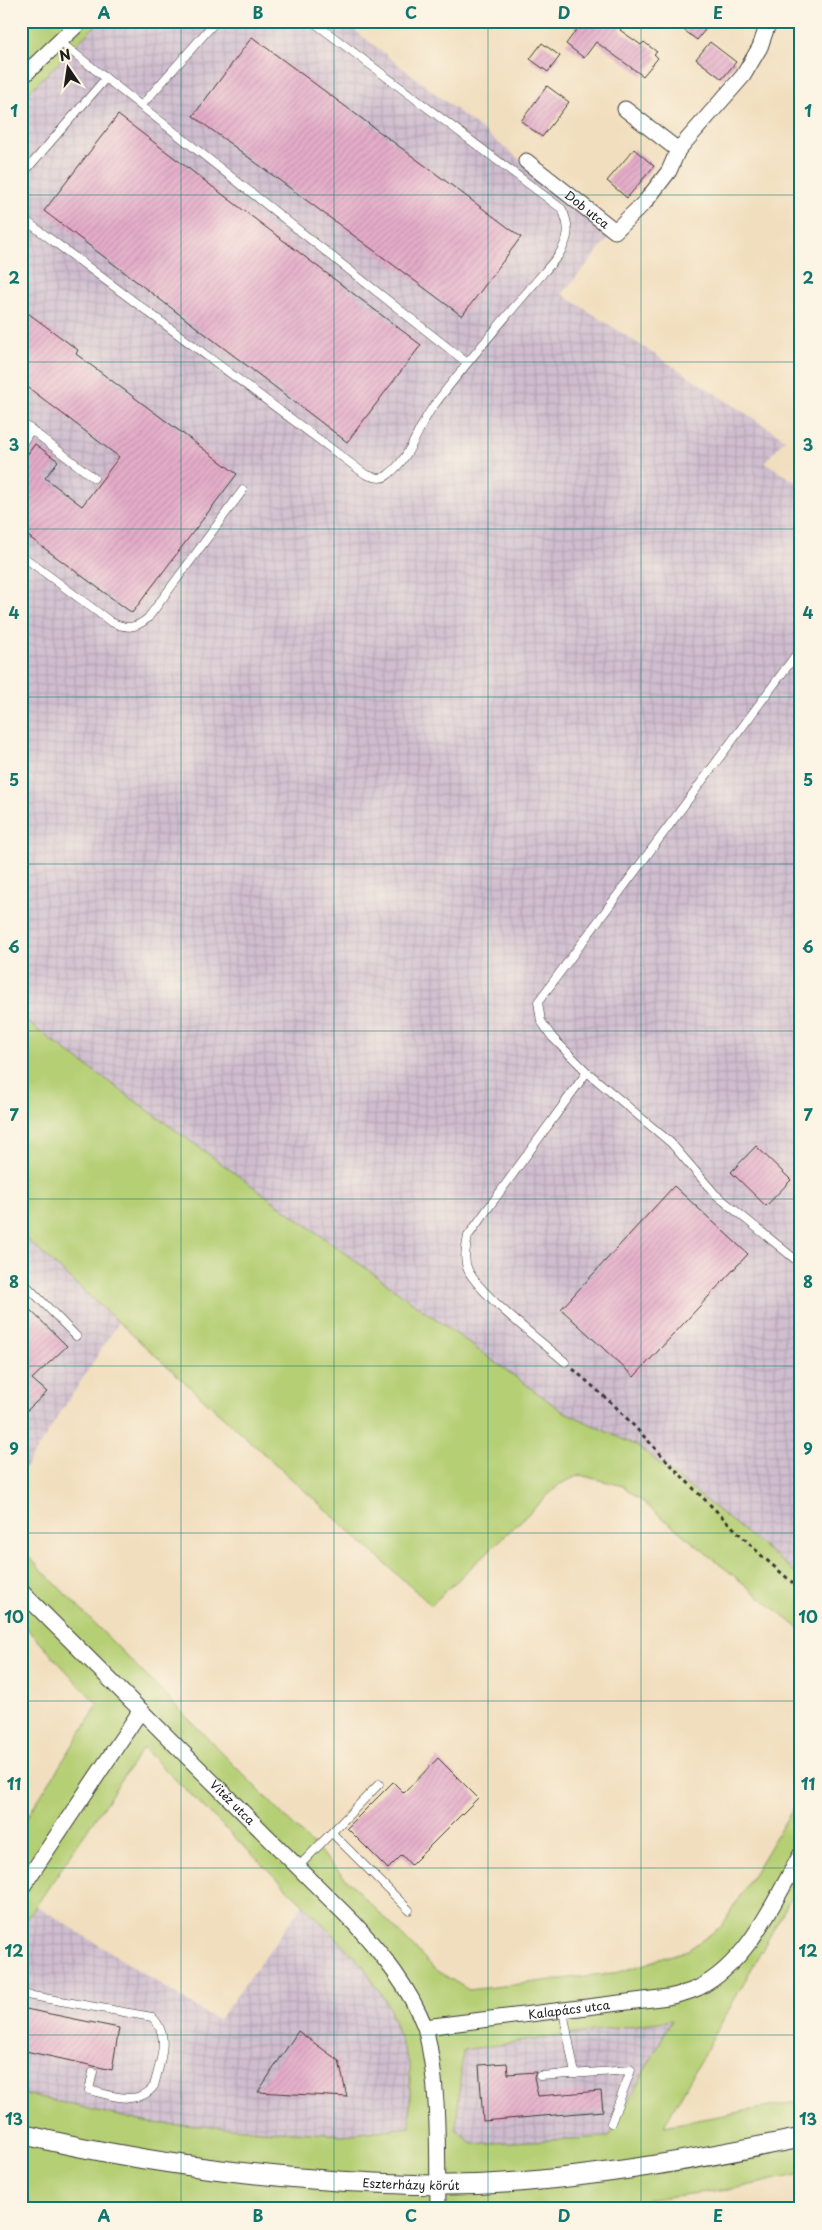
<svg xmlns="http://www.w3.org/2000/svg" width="822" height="2230" font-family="'Playpen Sans',sans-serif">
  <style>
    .industrial { fill: url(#industrial-grid) }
    .green { fill: #b5cf75; stroke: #687648; fill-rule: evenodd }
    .building { fill: url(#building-hatch) }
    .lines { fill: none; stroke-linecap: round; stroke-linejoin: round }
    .service-casing { stroke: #3c3934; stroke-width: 9 }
    .minor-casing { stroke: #3c3934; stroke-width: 17 }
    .tertiary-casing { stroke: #3c3934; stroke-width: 21 }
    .path { stroke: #3c3934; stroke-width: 3; stroke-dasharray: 4 4; stroke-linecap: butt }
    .service { stroke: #fff; stroke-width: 8 }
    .minor { stroke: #fff; stroke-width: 15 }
    .tertiary { stroke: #fff; stroke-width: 19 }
    .grid { fill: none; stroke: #0f766e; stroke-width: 1; stroke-opacity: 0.55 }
    .labels { text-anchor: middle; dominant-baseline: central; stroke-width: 4; stroke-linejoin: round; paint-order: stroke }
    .street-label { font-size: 12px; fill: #1c1c1c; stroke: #fcf5e5 }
    .neatline { fill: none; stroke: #0f766e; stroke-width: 2 }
    .grid-label { font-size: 16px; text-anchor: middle; font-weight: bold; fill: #0f766e }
  </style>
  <defs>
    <pattern id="industrial-grid" width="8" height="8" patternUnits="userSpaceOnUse" patternTransform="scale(1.25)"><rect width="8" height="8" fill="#cfbdcf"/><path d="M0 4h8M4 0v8" fill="none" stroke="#b1a2b1"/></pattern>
    <pattern id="building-hatch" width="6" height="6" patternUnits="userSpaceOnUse" patternTransform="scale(1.25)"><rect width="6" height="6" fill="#e4acc9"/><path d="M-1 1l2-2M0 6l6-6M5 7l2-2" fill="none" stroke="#c393ac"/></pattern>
  </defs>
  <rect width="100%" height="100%" fill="#fcf5e5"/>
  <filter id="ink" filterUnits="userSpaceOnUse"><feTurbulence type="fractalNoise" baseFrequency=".02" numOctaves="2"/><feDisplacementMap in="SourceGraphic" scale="10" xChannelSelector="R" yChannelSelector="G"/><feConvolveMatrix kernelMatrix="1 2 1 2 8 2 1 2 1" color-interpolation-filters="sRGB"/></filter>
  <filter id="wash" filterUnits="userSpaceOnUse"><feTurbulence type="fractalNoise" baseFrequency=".0096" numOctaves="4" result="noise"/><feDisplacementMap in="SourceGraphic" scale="20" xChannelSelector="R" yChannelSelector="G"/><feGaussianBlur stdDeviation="1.12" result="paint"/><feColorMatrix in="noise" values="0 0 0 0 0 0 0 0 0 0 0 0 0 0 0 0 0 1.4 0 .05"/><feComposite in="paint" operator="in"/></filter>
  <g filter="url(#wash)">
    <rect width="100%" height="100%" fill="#f1debe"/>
    <g class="industrial">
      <path d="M100 21H343L613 233 562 294 785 439 765 462 801 486V1577L639 1447 561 1410 21 1018V100Z"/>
      <path d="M21 1234 119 1322 21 1474Z"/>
      <path d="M303 1904 364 1967 389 2007 410 2066V2127L343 2135 149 2123 21 2093V1928L36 1905 218 2021Z"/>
      <path d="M673 2020 609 2137 473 2144 456 2129 463 2050Z"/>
    </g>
    <g class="green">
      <path d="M21 21H100L21 100Z"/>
      <path d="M21 1018 561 1410 639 1447 801 1577V1630L623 1486 580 1475 560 1484 431 1605 21 1234Z"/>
      <path d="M21 1549 437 1971 469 1990 620 1972 688 1950 722 1926 801 1795V1880L664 2126 801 2101V2174L737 2188 573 2209H21V2093L149 2123 343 2135 410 2127V2066L389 2007 364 1967 303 1904 143 1748 21 1928V1827L98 1705 21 1622ZM672 2020 609 2137 473 2144 456 2129 463 2050Z"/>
    </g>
    <g id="blocks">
      <g class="building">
        <path d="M583 21H627L620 30 641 45 644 42 657 52 654 54 658 58 643 76 596 42 584 58 566 44Z"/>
        <path d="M672 21H712L697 40Z"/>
        <path d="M252 37 521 237 462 316 193 116Z"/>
        <path d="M710 42 736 62 722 79 696 59Z"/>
        <path d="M542 43 560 56 548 72 530 59Z"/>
        <path d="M547 86 569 102 542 137 521 121Z"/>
        <path d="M118 115 421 345 347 442 44 211Z"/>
        <path d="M634 149 654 166 627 198 607 181Z"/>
        <path d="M21 308 78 350 76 354 237 474 132 613 21 531V463L35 444 58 461 45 478 82 506 119 457 21 382Z"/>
        <path d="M756 1146 791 1180 766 1206 731 1172Z"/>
        <path d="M674 1186 748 1254 634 1377 561 1309Z"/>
        <path d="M21 1301 67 1346 32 1379 47 1392 21 1416Z"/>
        <path d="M438 1758 478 1798 411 1865 402 1855 388 1869 347 1828 393 1782 404 1793Z"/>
        <path d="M21 2008 119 2028 112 2070 21 2050Z"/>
        <path d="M298 2031 339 2061 347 2097 258 2092Z"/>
        <path d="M507 2063 508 2074 536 2072 534 2077 538 2096 601 2091 603 2111 483 2121 479 2065Z"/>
      </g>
    </g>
  </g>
  <g filter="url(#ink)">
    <use href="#blocks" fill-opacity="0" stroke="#3c3934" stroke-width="1"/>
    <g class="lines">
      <g class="service-casing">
        <g id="service">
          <path d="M60 42 466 362"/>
          <path d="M141 106 216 21"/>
          <path d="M21 176 106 78"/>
          <path d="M21 217 365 474C373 477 382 481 389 474 411 457 417 429 432 408 472 355 515 306 558 256 569 239 571 228 562 209L312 21"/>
          <path d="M21 422 94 478"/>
          <path d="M21 446 31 429"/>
          <path d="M21 555 111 622C126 629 135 629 148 618L243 490"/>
          <path d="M801 648 538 1002 541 1021 552 1037 587 1072 671 1143 715 1194 801 1264"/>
          <path d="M21 1280 76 1336"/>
          <path d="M565 1362C542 1342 480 1295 468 1270 463 1259 466 1248 468 1236L587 1072"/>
          <path d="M332 1833 409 1910"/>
          <path d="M298 1867 379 1784"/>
          <path d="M21 1994 152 2017C172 2035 159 2065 154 2086 139 2107 109 2095 89 2090L93 2072"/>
          <path d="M563 2011 575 2074"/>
          <path d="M540 2076 631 2070 611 2123"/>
        </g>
      </g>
      <g class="minor-casing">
        <g id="minor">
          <path d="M789 21 801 24"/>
          <path d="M21 78 81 21"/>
          <path d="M625 109 678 150"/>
          <path id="s1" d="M526 161 615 231 645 202 669 171 678 150 743 76 760 47 769 21"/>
          <path id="s2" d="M21 1591 354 1923C383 1955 409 1987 425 2027"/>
          <path d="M21 1889 141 1710"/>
          <path id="s3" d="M438 2209C437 2147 440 2087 425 2027L668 1997C678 1995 689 1992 698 1988 749 1962 774 1901 801 1854"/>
        </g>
      </g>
      <g class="tertiary-casing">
        <g id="tertiary">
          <path id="s4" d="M21 2134C125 2159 231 2174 338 2181 393 2184 449 2187 504 2183 604 2176 702 2158 801 2138"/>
        </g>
      </g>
      <path class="path" d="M573 1369 614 1405 694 1489 762 1556 801 1590"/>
      <use href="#service" class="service"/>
      <use href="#minor" class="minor"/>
      <use href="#tertiary" class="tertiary"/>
    </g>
  </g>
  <path class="grid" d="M181 21V2209M334 21V2209M488 21V2209M641 21V2209M21 195H801M21 362H801M21 529H801M21 697H801M21 864H801M21 1031H801M21 1199H801M21 1366H801M21 1533H801M21 1701H801M21 1868H801M21 2035H801"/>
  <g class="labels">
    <g class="street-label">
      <text stroke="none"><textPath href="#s1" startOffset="78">Dob utca</textPath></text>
      <text stroke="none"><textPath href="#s2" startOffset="299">Vitéz utca</textPath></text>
      <text stroke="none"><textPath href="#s3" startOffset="328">Kalapács utca</textPath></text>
      <text stroke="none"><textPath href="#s4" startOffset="394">Eszterházy körút</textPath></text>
    </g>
  </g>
  <rect width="822" height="2230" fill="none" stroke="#fcf5e5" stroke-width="55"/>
  <g transform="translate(68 68) rotate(347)" stroke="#fcf5e5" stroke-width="4" paint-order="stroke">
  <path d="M0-4L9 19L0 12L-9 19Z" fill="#1c1c1c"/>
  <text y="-8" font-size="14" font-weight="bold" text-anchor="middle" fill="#1c1c1c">N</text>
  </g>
  <rect x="28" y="28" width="766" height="2174" class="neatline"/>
  <g class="grid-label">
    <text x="104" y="19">A</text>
    <text x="258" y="19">B</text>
    <text x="411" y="19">C</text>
    <text x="564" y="19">D</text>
    <text x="718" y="19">E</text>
    <text x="14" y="117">1</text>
    <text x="808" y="117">1</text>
    <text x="14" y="284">2</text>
    <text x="808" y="284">2</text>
    <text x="14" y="451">3</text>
    <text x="808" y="451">3</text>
    <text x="14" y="619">4</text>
    <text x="808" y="619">4</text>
    <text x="14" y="786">5</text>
    <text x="808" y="786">5</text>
    <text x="14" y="953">6</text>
    <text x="808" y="953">6</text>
    <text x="14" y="1121">7</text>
    <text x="808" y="1121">7</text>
    <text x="14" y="1288">8</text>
    <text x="808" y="1288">8</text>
    <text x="14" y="1455">9</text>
    <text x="808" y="1455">9</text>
    <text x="14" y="1623">10</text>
    <text x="808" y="1623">10</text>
    <text x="14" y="1790">11</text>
    <text x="808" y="1790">11</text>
    <text x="14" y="1957">12</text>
    <text x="808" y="1957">12</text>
    <text x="14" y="2125">13</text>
    <text x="808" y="2125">13</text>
    <text x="104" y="2222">A</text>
    <text x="258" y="2222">B</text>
    <text x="411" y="2222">C</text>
    <text x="564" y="2222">D</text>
    <text x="718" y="2222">E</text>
  </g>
</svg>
